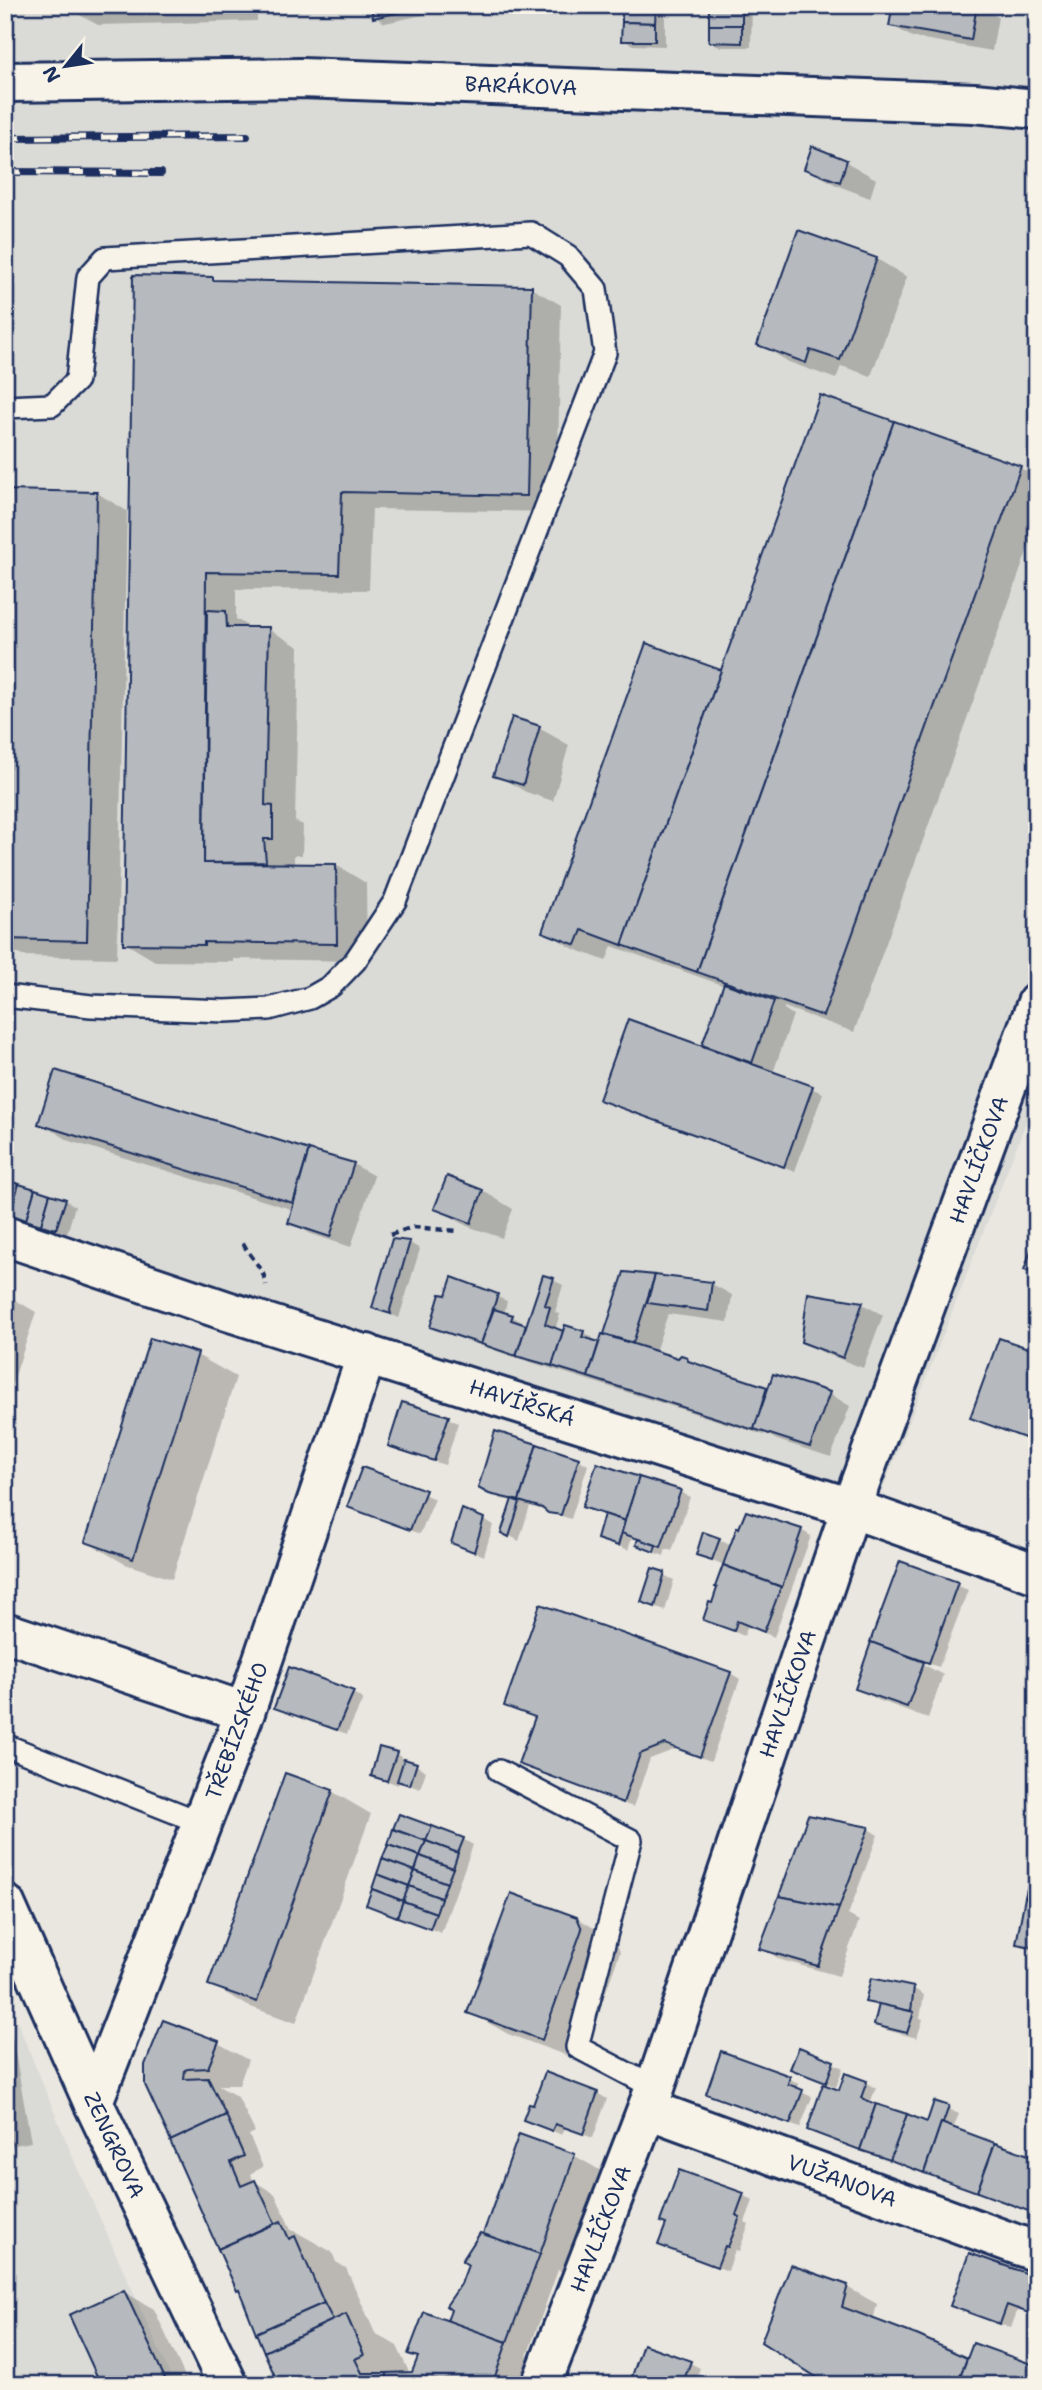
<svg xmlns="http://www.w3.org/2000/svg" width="1042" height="2390" font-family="'Shantell Sans',sans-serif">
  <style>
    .built { fill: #dadad6 }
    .shadow { fill: #0003 }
    .building { fill: #b6babf; stroke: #1b2f5e; stroke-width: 2 }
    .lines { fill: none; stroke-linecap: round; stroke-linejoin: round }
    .lane-casing { stroke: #1b2f5e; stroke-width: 26 }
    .street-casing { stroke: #1b2f5e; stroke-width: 44 }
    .secondary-casing { stroke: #1b2f5e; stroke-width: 44 }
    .path { stroke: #1b2f5e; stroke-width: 4.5; stroke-dasharray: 7 5; stroke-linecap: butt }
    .lane { stroke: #f7f3e8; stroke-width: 21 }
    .street { stroke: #f7f3e8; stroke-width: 38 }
    .secondary { stroke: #f7f3e8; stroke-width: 38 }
    .rail-casing { stroke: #1b2f5e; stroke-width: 8 }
    .rail { stroke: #f7f3e8; stroke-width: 5; stroke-dasharray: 16; stroke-linecap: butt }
    .labels { text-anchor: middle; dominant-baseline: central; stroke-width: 5; stroke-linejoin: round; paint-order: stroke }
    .street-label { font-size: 21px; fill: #1b2f5e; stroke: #f7f3e8 }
  </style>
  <rect width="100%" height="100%" fill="#eae7e0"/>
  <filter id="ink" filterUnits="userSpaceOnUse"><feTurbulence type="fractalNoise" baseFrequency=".0143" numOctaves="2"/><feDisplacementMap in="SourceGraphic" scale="14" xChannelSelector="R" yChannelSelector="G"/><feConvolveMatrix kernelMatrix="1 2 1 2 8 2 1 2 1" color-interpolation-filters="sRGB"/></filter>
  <g filter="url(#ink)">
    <g class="built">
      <path d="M5 5H1037V1094L880 1497 5 1247Z"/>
      <path d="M5 1992 76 2165 175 2385H5Z"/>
    </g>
    <g class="shadow">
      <path d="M67 5H257V21L98 25 67 8Z"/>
      <path d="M373 5H471L385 23 375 17Z"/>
      <path d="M624 5H665V46L633 45 623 40Z"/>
      <path d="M711 5H752L751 47H720L710 41Z"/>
      <path d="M895 5H988L987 11 998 17 992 51 912 37 891 25Z"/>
      <path d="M846 162 876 179 870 198 836 185 806 168Z"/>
      <path d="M877 259 907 277 871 376 841 366 836 379 789 362 759 344Z"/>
      <path d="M213 279 217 282 531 288 561 305 557 512 372 509 369 590 236 589V619L253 629H268L299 647 295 821 303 825 302 855H294V865H336L366 883 367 961 234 959V962L155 961 125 943Z"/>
      <path d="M821 397 1020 468 1037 477V524L854 1032 784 1007V1009L793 1015 773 1073 823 1093 795 1171 611 1105 601 1100 714 1052 715 1050 704 1044 725 986 612 946 606 961 574 949 544 931 647 645 722 672Z"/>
      <path d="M5 491 97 493 127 511 117 958 22 956 5 946Z"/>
      <path d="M539 728 569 745 553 801 526 792 496 775Z"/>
      <path d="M56 1072 353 1164 374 1176 351 1247 311 1234 290 1222 294 1210 70 1141 40 1123Z"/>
      <path d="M5 1119 17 1126 8 1156 5 1155Z"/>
      <path d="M5 1182 65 1200 75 1206 67 1234 5 1214Z"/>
      <path d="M483 1191 513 1209 502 1238 467 1226 436 1208Z"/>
      <path d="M393 1241 410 1243 420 1249 399 1318 374 1307Z"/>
      <path d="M626 1274 712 1284 732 1295 728 1322 668 1314 655 1352 678 1360 686 1358 697 1366 769 1390 774 1377 830 1394 850 1406 831 1457 777 1440 764 1433V1435L508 1355 442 1332 432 1326 447 1297 453 1279 507 1301 504 1314 513 1317 522 1322 521 1325 528 1327 553 1280 563 1285 555 1312 560 1314 555 1330 564 1333 583 1332 593 1338 592 1342 600 1345Z"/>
      <path d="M5 1294 36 1312 5 1406Z"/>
      <path d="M862 1304 883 1315 863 1368 824 1353 803 1341Z"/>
      <path d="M1037 1353V1443L982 1423 972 1417Z"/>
      <path d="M197 1355 236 1377 172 1579 125 1564 87 1542Z"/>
      <path d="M404 1404 448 1418 458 1423 445 1465 400 1451 390 1445Z"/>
      <path d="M578 1459 588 1465 571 1519 530 1506 519 1541 503 1532 513 1501 501 1499 480 1487Z"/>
      <path d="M363 1469 435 1499 420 1534 359 1512 349 1507Z"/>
      <path d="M680 1492 690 1497 672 1551 666 1549 664 1556 648 1550 638 1544 639 1540 632 1537 628 1550 599 1538 606 1516 584 1506Z"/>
      <path d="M483 1519 493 1525 484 1556 453 1542Z"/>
      <path d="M801 1530 811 1536 774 1637 748 1626 744 1636 705 1619 713 1605 724 1565 698 1554 719 1539 731 1546Z"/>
      <path d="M901 1563 968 1590 939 1667 924 1662 923 1664 943 1675 928 1718 878 1700 857 1688Z"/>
      <path d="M653 1570 674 1580 665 1611 643 1601Z"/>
      <path d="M730 1673 740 1679 711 1761 676 1749 650 1759 633 1807 530 1769 520 1763 536 1718 506 1705Z"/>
      <path d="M353 1693 363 1699 347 1734 286 1712 277 1707Z"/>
      <path d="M396 1754 426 1771 420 1789 399 1781 398 1785 373 1775Z"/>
      <path d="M286 1775 333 1792 371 1814 296 2023 248 2006 210 1984Z"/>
      <path d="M868 1829 878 1835 848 1915 859 1921 839 1976 781 1960 761 1948Z"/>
      <path d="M463 1839 473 1845 441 1933 368 1904Z"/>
      <path d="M1037 1852V1954L1018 1943Z"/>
      <path d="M577 1918 616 1941 620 1952 581 2061 508 2034 469 2012Z"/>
      <path d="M914 1989 924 1995 920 2018 923 2019 917 2038 886 2030 876 2024 880 2007 867 2001Z"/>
      <path d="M5 2017 9 2019 31 2142 5 2147Z"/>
      <path d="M218 2043 248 2060 239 2085H217L238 2097 255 2132 249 2135 263 2167 250 2174 254 2181 275 2194 291 2229 332 2252 336 2262 346 2268 375 2333 397 2346 410 2374H414L419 2358 410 2353 448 2323 491 2238 485 2233 520 2137 575 2156 626 2185 591 2282 558 2270 527 2356 558 2373 553 2385H280L252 2321 254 2320 147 2085Z"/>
      <path d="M833 2063 843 2068 835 2090 840 2092 866 2083 876 2088 870 2103 928 2124 935 2103 959 2114 953 2129 1037 2159V2214L819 2135 809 2129 836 2087 792 2068Z"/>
      <path d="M789 2078 799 2084 797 2090 812 2097 800 2128 718 2099 708 2093Z"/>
      <path d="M597 2093 607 2099 593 2138 565 2128 562 2135 525 2120Z"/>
      <path d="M743 2195 753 2201 745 2222 749 2224 739 2251 735 2250 728 2271 660 2245Z"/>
      <path d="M1037 2279V2316L1018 2309 1011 2328 962 2311 953 2305Z"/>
      <path d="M847 2287 877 2304 873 2321 919 2338 968 2361 1037 2385H834L763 2342Z"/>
      <path d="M124 2292 154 2309 189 2385H103Z"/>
      <path d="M690 2363 700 2368 694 2385H631Z"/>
    </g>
    <g class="building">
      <path d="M66 5H194L66 9Z"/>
      <path d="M371 5H389L391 14 373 18Z"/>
      <path d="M389 5H407L408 11 391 14Z"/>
      <rect x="709" y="5" width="33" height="4"/>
      <path d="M893 5H977L971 40 889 26Z"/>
      <path d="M622 6 656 7 655 23 622 22Z"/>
      <rect x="709" y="9" width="33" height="16"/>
      <path d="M622 22 655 23V41H621Z"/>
      <path d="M709 25H742V43L709 42Z"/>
      <path d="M812 146 847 160 840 182 804 169Z"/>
      <path d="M798 230 877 258 840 360 810 350 806 363 757 345Z"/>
      <path d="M133 275 213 277V280L532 286 527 496 342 492 339 574 206 572 204 863 336 864 337 944 204 942V945L123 944Z"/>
      <path d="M820 395 894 421 697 972 622 945Z"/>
      <path d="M894 421 1021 466 823 1016 697 972Z"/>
      <path d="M5 490 97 492 87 941 5 939Z"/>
      <path d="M207 610 226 611 227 627H269L265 805 273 806V839H264L266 862 204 863Z"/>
      <path d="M646 643 721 670 622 945 582 930 576 945 542 932Z"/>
      <path d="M512 717 540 726 523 785 493 776Z"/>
      <path d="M724 983 774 1001 752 1063 702 1045Z"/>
      <path d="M628 1019 813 1086 784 1167 599 1100Z"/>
      <path d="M55 1070 309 1150 293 1203 38 1124Z"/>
      <path d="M309 1150 354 1163 330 1237 288 1223Z"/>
      <path d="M447 1176 483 1190 471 1223 434 1209Z"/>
      <path d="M5 1180 19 1184 10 1214 5 1213Z"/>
      <path d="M19 1184 35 1189 26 1220 10 1214Z"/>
      <path d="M35 1189 50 1194 41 1225 26 1220Z"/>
      <path d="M50 1194 66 1199 56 1229 41 1225Z"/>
      <path d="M1037 1233V1274L1024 1270Z"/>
      <path d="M392 1239 410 1241 390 1310 391 1314 372 1308Z"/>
      <path d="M624 1272 655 1275 633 1343 604 1334Z"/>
      <path d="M543 1275 554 1278 545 1305 550 1307 545 1324 563 1331 565 1325 552 1366 516 1356Z"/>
      <path d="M655 1275 712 1282 708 1311 647 1303Z"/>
      <path d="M452 1277 498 1294 481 1344 430 1327 440 1294 446 1295Z"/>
      <path d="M808 1293 863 1302 843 1358 801 1342Z"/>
      <path d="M494 1309 513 1315 511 1320 526 1325 516 1356 481 1344Z"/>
      <path d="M565 1325 584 1331 582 1337 599 1342 588 1377 552 1366Z"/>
      <path d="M602 1334 678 1358 681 1355 687 1357 688 1361 767 1387 754 1430 588 1377Z"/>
      <path d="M150 1338 198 1353 133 1559 85 1542Z"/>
      <path d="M999 1338 1037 1351V1422L1030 1440 970 1418Z"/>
      <path d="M773 1374 830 1392 810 1447 754 1429Z"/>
      <path d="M402 1402 449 1416 434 1461 388 1446Z"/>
      <path d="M495 1431 537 1444 519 1501 489 1494 478 1488Z"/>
      <path d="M537 1444 579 1458 561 1515 548 1513 542 1508 519 1501Z"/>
      <path d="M597 1463 639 1477 625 1521 582 1507Z"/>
      <path d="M362 1467 426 1490 410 1530 347 1507Z"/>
      <path d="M639 1477 681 1490 661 1547 621 1533Z"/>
      <path d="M512 1499 520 1502 509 1537 501 1533Z"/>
      <path d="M462 1509 484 1518 474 1552 451 1543Z"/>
      <path d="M746 1511 802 1529 782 1587 723 1565 737 1527 739 1528Z"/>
      <path d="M604 1514 625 1521 618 1546 597 1539Z"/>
      <path d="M703 1532 720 1538 712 1560 696 1555Z"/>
      <path d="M638 1539 656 1545 654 1552 636 1545Z"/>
      <path d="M900 1561 958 1582 929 1663 870 1642Z"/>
      <path d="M723 1565 781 1587 764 1632 737 1621 734 1631 703 1620 709 1602 712 1603 717 1588 715 1587Z"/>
      <path d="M652 1568 665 1572 655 1607 641 1602Z"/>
      <path d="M540 1604 731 1672 700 1757 665 1744 640 1754 623 1803 518 1764 535 1717 504 1706Z"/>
      <path d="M871 1642 924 1662 907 1707 855 1689Z"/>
      <path d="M289 1667 354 1691 337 1730 274 1708Z"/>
      <path d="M379 1747 397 1752 387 1781 371 1776Z"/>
      <path d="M404 1759 417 1763 410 1785 397 1781Z"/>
      <path d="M285 1773 333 1790 257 2002 208 1985Z"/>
      <path d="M399 1814 432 1826 426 1841 393 1829Z"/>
      <path d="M808 1815 869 1827 839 1908 779 1896Z"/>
      <path d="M432 1826 464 1838 458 1853 426 1841Z"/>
      <path d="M393 1829 426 1841 420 1856 388 1845Z"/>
      <path d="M426 1841 458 1853 453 1868 420 1856Z"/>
      <path d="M388 1845 420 1856 415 1871 382 1859Z"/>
      <path d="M1037 1847V1901L1025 1897Z"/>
      <path d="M420 1856 453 1868 447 1883 415 1871Z"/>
      <path d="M382 1859 415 1871 409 1886 377 1874Z"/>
      <path d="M415 1871 447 1883 441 1898 409 1886Z"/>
      <path d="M377 1874 409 1886 403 1901 372 1889Z"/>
      <path d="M409 1886 441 1898 436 1913 403 1901Z"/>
      <path d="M372 1889 403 1901 397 1917 366 1905Z"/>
      <path d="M511 1893 577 1917 582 1929 542 2040 467 2013Z"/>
      <path d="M779 1896 839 1908 818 1966 759 1949Z"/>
      <path d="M1025 1897 1037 1901V1948L1016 1944Z"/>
      <path d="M403 1901 436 1913 430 1929 397 1917Z"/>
      <path d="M871 1978 914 1987 911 2011 865 2002Z"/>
      <path d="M879 2004 914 2012 907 2033 874 2025Z"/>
      <path d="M163 2020 219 2041 208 2068 188 2069 185 2070 184 2079 208 2078 226 2115 171 2141 145 2085V2065Z"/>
      <path d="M799 2047 834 2061 826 2083 790 2069Z"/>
      <path d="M721 2051 790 2076 788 2084 803 2090 790 2124 706 2094Z"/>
      <path d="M545 2072 598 2092 583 2134 555 2124 552 2131 523 2120 529 2104 533 2105Z"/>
      <path d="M845 2073 867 2081 861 2098 876 2104 860 2150 807 2130 823 2084 839 2090Z"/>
      <path d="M934 2101 949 2106 943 2123H941L924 2173 890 2160 907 2114 927 2122Z"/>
      <path d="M876 2104 907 2114 890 2160 860 2150Z"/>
      <path d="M226 2115 244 2156 231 2162 241 2186 255 2180 275 2223 218 2249 170 2141Z"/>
      <path d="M941 2123 995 2143 977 2192 924 2173Z"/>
      <path d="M519 2134 575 2154 540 2254 483 2234Z"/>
      <path d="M995 2143 1037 2158V2195L1031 2212 977 2192Z"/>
      <path d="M679 2170 744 2193 736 2215 740 2217 728 2247 725 2246 717 2267 658 2245 666 2224 660 2222Z"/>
      <path d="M281 2221 289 2239 295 2236 324 2303 256 2333 239 2290 237 2291 218 2249Z"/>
      <path d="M480 2233 540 2254 507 2342 447 2321 451 2310 446 2306 461 2284 468 2265 462 2261Z"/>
      <path d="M969 2253 1037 2277V2316L1007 2305 1000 2324 950 2306Z"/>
      <path d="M791 2265 848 2285 842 2307 919 2336 967 2358 958 2383 964 2385H839L821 2380 761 2342Z"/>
      <path d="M124 2290 168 2385H101L69 2315Z"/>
      <path d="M324 2303 333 2320 264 2352 256 2333Z"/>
      <path d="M424 2312 507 2342 492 2385H387V2373L412 2372 418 2357 408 2354Z"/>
      <path d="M346 2314 364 2355 355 2359 362 2373H387V2385H279L264 2352Z"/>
      <path d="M973 2343 1037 2366V2385H964L958 2383Z"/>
      <path d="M643 2344 691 2361 682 2385H629Z"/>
    </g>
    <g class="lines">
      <g class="lane-casing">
        <g id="lane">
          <path d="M5 407 52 405 77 380 88 277 105 258 531 233 568 256 596 289 605 353 395 901 355 961 331 986 310 998 269 1009 225 1011 91 1006 5 996"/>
          <path d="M5 1745 202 1823"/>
          <path d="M499 1771 631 1840 577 2047 655 2088"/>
        </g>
      </g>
      <g class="street-casing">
        <g id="street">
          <path d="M5 82 301 78 974 103 1037 109"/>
          <path d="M5 1236 227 1311 851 1508 1037 1574"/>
          <path d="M5 1632 245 1712"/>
          <path d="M5 1904 93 2102 228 2385"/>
          <path d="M93 2102 245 1712 367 1354"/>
          <path d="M648 2109 1037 2252"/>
        </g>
      </g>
      <g class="secondary-casing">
        <path id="secondary" d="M541 2385 655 2088 851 1508 1037 1003"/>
      </g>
      <g class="path">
        <path d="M390 1235 413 1227 457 1231"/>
        <path d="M243 1243C251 1259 264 1267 266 1285"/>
      </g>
      <use href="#lane" class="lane"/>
      <use href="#street" class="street"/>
      <use href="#secondary" class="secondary"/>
      <g class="rail-casing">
        <g id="rail">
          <path d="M5 138 247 136"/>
          <path d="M5 172 161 173"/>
        </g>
      </g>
      <use href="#rail" class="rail"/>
    </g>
  </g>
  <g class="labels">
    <g class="street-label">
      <text transform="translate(521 86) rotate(2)">BARÁKOVA</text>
      <text transform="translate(979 1160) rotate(-70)">HAVLÍČKOVA</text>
      <text transform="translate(522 1403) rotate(18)">HAVÍŘSKÁ</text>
      <text transform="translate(788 1694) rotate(-71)">HAVLÍČKOVA</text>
      <text transform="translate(237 1731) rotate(-70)">TŘEBÍZSKÉHO</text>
      <text transform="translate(114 2145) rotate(65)">ZENGROVA</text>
      <text transform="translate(842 2181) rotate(20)">VUŽANOVA</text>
      <text transform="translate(601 2229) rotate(-69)">HAVLÍČKOVA</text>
    </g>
  </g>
  <rect width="1042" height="2390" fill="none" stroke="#f7f3e8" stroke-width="28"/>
  <rect x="14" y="14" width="1014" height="2362" fill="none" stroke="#1b2f5e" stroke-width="2.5" filter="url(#ink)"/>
  <g transform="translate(66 66) rotate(240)" stroke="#f7f3e8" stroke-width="5" paint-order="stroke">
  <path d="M0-5L12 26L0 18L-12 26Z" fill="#1b2f5e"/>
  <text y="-10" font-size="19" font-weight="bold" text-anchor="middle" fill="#1b2f5e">N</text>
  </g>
</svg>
